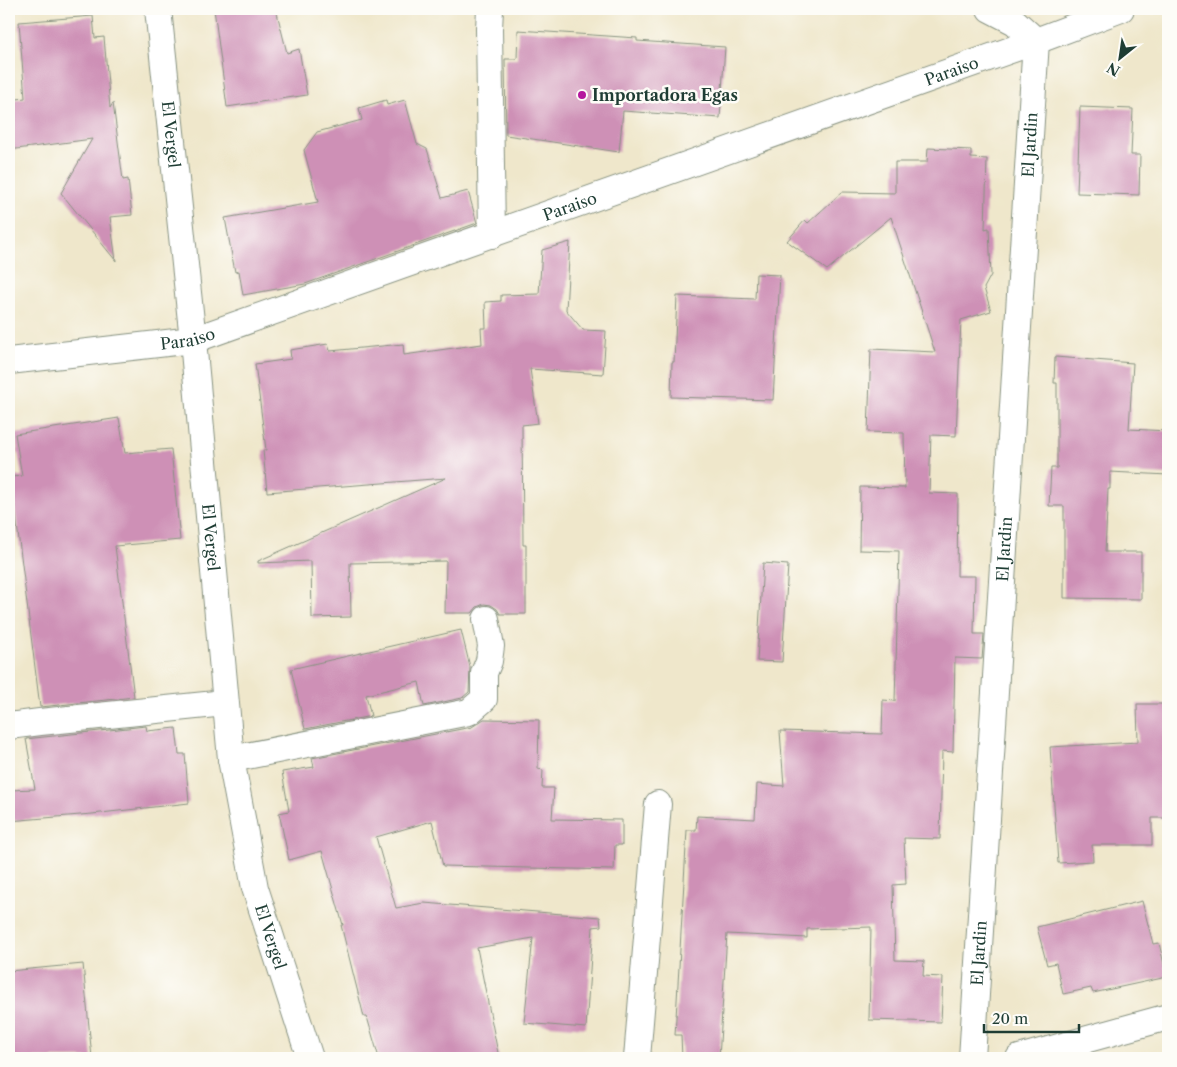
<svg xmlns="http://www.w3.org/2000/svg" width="1177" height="1067" font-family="'Libre Caslon Text',serif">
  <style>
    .building { fill: #ce90b6 }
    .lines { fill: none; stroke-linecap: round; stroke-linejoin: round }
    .street-casing { stroke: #879280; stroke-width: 28 }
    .street { stroke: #fff; stroke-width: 26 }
    .poi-dot { fill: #b5179e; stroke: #fdfcf7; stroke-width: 2 }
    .labels { text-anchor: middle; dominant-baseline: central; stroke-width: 5; stroke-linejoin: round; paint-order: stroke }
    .street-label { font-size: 16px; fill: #1f3d34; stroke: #fdfcf7 }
    .poi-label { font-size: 16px; font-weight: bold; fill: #1f3d34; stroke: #fdfcf7; text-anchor: start }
  </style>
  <rect width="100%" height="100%" fill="#fdfcf7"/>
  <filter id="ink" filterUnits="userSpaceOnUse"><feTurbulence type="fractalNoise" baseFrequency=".02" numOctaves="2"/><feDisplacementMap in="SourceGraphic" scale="10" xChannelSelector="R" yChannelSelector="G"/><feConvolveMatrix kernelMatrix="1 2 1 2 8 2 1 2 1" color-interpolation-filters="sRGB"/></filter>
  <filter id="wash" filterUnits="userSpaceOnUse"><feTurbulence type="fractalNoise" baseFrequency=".0096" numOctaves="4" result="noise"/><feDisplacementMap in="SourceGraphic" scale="20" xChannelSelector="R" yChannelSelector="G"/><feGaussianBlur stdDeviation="1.12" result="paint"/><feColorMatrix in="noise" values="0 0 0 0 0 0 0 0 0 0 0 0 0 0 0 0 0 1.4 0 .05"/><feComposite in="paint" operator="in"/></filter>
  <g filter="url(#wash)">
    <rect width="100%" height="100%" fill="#efe7cb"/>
    <g id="blocks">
      <g class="building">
        <path d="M214 9H276L287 53 299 49 307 95 227 107Z"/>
        <path d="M93 16 95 38 104 37 110 108 113 103 123 180 128 179 132 215 110 217 116 261 61 193 92 139 9 150V100L25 98 19 22Z"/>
        <path d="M518 30 637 38V41L725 47 720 118 623 111 619 152 506 135 505 59H517Z"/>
        <path d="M386 100 387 105 405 100 417 144 427 149 442 198 468 191 477 223 305 284 243 295 239 271 235 272 225 218 318 202 304 150 317 132 362 120 359 108Z"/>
        <path d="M1080 107 1133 109 1131 155H1140L1139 195 1077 193Z"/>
        <path d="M928 148 971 150V158L987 159 985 229 989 228 991 275 984 288 991 311 961 320 956 436 931 435 929 493 958 494 957 576H975L974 634H984L982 659 955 658 953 752 942 751 940 839 904 838 906 884 893 885 895 960 924 961 923 976 943 977 941 1022 869 1020 871 927 807 929V938L727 934 719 1058H682L681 1035H675L687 830H696L697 816 755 819 757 784 784 786 780 731 882 734 883 700 895 701 899 551 859 550 860 487 905 488 904 433 868 432 871 349 935 352 891 217 827 270 787 241 805 220 808 223 842 192 895 193V162H927Z"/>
        <path d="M570 242 566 310 583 330 606 331 603 374 530 369 538 423 522 425 523 545H526V614H500L497 609 491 605 484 604 477 607 472 613H445L446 561 350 563 351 617 312 618 311 561 258 563V561L446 478 267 492 263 450H266L255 364 291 359 290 350 328 344 330 351 403 344 404 355 482 344 481 328H486L485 302 501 301V295L539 294 542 250Z"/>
        <path d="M756 274 780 275 773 400 671 397 672 362H674L677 296 755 299Z"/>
        <path d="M1055 357 1133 363 1129 429 1168 431V475L1110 472V489H1108L1105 552H1141V599L1064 598V506H1049L1051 468H1057V383H1054Z"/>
        <path d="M119 418 125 453 171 449 180 540 115 546 134 697 40 707 11 477 22 476 15 434Z"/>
        <path d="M763 563 788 565 782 662 757 661Z"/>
        <path d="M461 630 470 667 469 692 462 698 424 706 419 682 366 695 371 716 305 729 291 669Z"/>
        <path d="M1137 704H1168V818H1152V845H1092L1093 861 1058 863 1050 747 1138 742Z"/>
        <path d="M484 719 539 720 538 769 543 770 542 788H554L552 819 622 820V845H615L614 870 443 866 432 821 376 837 396 908 424 903 600 917 601 926 593 927 586 1028 524 1023 533 938 477 948 499 1058H379L367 1017H364L341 925H343L322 851 289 860 279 813 289 811 282 772 314 767 312 758 472 727Z"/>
        <path d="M146 726 147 731 176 728 179 754H185L189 803 92 814 9 821V790L35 789 26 739Z"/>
        <path d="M1142 901 1153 944 1159 943 1167 977 1093 993 1091 988 1063 994 1056 963 1047 965 1037 927Z"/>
        <path d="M83 964 92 1058H9V971Z"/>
      </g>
    </g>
  </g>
  <g filter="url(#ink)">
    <use href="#blocks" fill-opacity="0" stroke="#879280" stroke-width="1"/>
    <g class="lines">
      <g class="street-casing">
        <g id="street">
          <path id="s1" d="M158 9 193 340 231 759 255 888 310 1058"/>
          <path d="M490 9 489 29 492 235"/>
          <path id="s2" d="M9 361 193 340 1036 41 1121 9"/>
          <path d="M9 726 40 722 225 703"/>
          <path d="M231 759 469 712 484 699V673L489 661 491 646 486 619"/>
          <path d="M637 1058 658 804"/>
          <path id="s3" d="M972 1058 1036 41 1015 22 990 9"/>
          <path d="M1019 1058 1168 1017"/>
        </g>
      </g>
      <use href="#street" class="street"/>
    </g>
  </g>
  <circle class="poi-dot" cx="582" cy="95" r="5"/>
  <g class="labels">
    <g class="street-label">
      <text stroke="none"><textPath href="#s2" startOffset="990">Paraiso</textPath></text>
      <text stroke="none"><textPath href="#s1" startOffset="126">El Vergel</textPath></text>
      <text stroke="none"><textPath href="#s3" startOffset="915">El Jardin</textPath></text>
      <text stroke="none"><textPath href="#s2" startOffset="585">Paraiso</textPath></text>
      <text stroke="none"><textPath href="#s2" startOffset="180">Paraiso</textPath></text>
      <text stroke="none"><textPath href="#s1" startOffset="531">El Vergel</textPath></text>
      <text stroke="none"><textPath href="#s3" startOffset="510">El Jardin</textPath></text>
      <text stroke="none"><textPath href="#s1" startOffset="936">El Vergel</textPath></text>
      <text stroke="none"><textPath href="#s3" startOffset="105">El Jardin</textPath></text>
    </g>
    <g class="poi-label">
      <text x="592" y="95">Importadora Egas</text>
    </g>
  </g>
  <rect width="1177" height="1067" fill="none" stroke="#fdfcf7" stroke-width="30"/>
  <g transform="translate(1120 58) rotate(210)" stroke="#fdfcf7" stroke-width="4" paint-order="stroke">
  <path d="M0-4L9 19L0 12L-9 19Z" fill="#1f3d34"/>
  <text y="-8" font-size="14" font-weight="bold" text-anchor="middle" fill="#1f3d34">N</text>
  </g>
  <path d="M984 1024v8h95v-8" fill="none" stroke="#1f3d34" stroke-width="2.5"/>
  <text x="992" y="1024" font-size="15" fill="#1f3d34" stroke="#fdfcf7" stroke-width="4" paint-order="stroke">20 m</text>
</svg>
